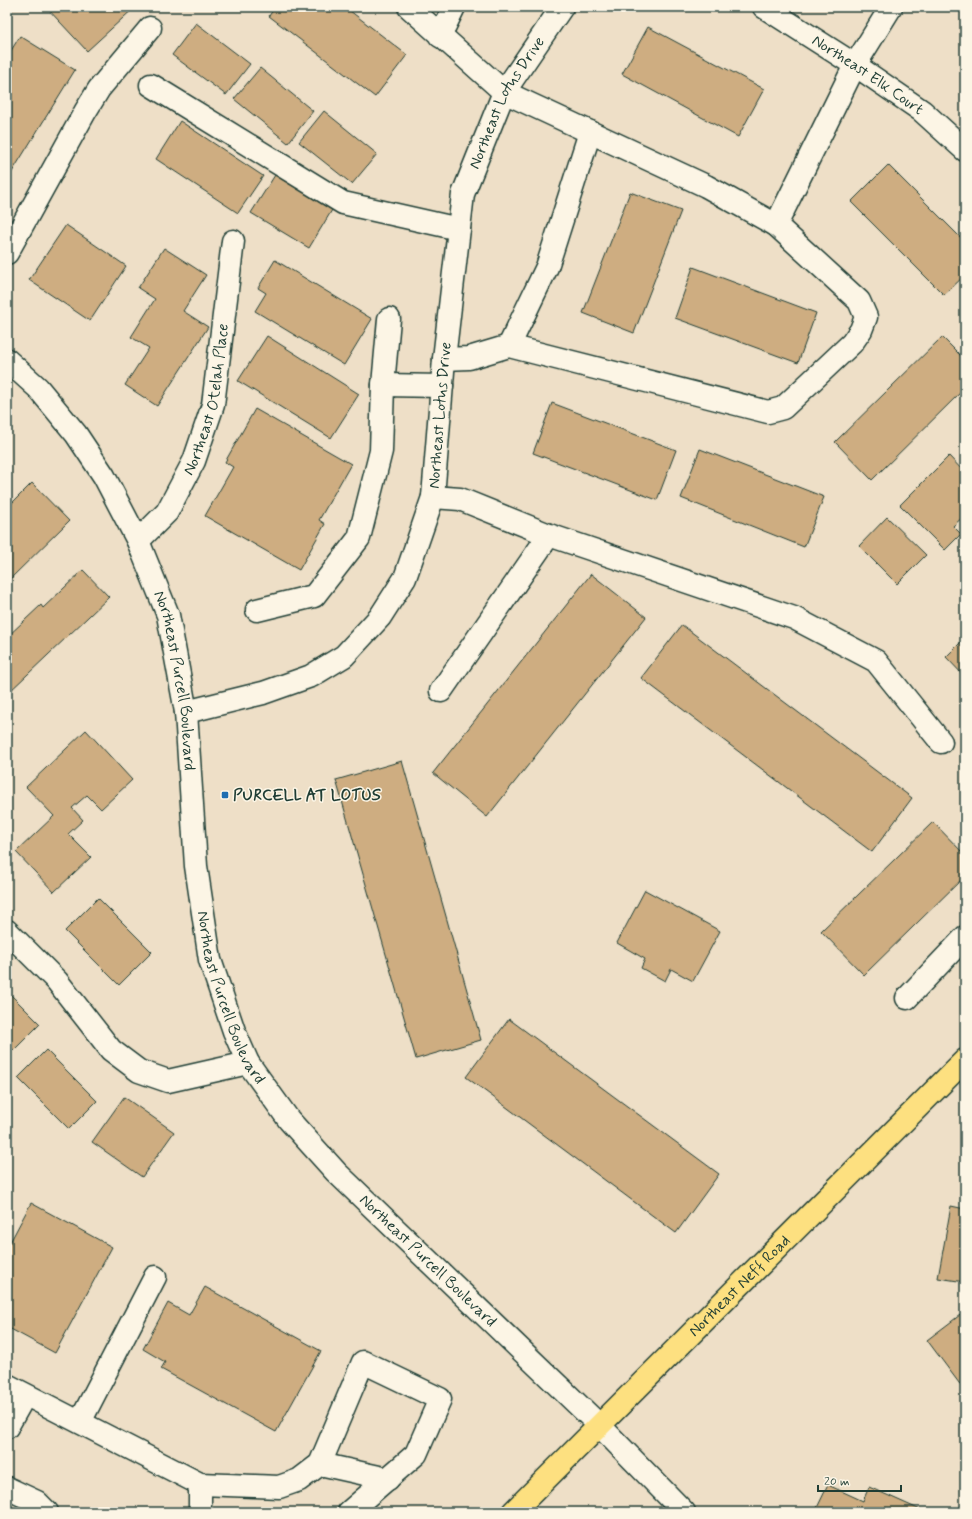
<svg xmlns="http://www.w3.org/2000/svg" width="972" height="1519" font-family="Mynerve,sans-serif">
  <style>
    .building { fill: #cead81; stroke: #1f3d34 }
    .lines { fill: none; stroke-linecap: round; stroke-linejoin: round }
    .minor-casing { stroke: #1f3d34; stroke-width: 25 }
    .major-casing { stroke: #1f3d34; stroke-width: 25 }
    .minor { stroke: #fcf5e5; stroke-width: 22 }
    .major { stroke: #fde080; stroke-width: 22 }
    .poi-dot { fill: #1f6fb2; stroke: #fcf5e5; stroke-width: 1.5 }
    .labels { text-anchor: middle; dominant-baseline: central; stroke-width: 3; stroke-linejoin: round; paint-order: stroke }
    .street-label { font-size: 16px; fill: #1f3d34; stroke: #fcf5e5 }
    .poi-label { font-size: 16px; font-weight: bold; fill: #1f3d34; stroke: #fcf5e5; text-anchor: start }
  </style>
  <rect width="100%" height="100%" fill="#eedfc7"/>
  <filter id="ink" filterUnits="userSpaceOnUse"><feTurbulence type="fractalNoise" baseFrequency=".025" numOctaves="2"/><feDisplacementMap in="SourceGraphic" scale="8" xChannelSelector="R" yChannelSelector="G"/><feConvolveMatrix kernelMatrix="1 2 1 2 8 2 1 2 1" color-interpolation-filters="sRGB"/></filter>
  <g filter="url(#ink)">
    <g class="building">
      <path d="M46 7H135L87 51Z"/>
      <path d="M275 7H345L407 55 375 97 269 16Z"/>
      <path d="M196 23 250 64 226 95 172 55Z"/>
      <path d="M648 27 764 89 738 137 622 74Z"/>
      <path d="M20 36 75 70 7 180V57Z"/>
      <path d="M260 68 313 111 288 143 234 99Z"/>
      <path d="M324 111 377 154 352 184 299 142Z"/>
      <path d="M180 121 263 176 238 213 156 159Z"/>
      <path d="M888 165 965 242V275L944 295 851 202Z"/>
      <path d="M275 175 332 210 309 248 251 213Z"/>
      <path d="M630 192 681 211 634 333 583 313Z"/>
      <path d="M66 225 126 266 90 321 29 280Z"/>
      <path d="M164 248 206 275 183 311 208 327 157 406 125 385 149 348 131 337 155 299 138 288Z"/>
      <path d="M275 260 372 319 344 365 255 311 266 293 258 288Z"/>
      <path d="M693 267 816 313 798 363 675 318Z"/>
      <path d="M267 336 359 394 331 438 238 381Z"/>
      <path d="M942 337 965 360V388L872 480 835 442Z"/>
      <path d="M552 403 676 450 657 500 533 453Z"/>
      <path d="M255 409 351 464 319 520 325 524 299 570 205 516 233 467 225 462Z"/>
      <path d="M700 449 824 497 804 547 681 498Z"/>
      <path d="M949 456 965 473V515L953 526 961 534 945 550 900 505Z"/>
      <path d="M32 483 69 521 7 582V508Z"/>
      <path d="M887 517 926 555 897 584 859 546Z"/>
      <path d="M83 570 109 597 7 694V637L41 605 43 608Z"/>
      <path d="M591 574 646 617 487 817 433 773Z"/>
      <path d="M682 625 912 798 872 852 641 678Z"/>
      <path d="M965 638V677L946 657Z"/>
      <path d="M86 730 132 780 101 809 87 795 72 808 83 820 68 834 91 857 54 892 16 852 54 816 26 787Z"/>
      <path d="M402 761 481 1040 416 1059 336 780Z"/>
      <path d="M933 822 965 855V876L864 975 821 931Z"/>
      <path d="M645 890 720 931 693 981 671 969 665 981 641 968 645 959 617 943Z"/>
      <path d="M98 898 152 952 119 985 65 931Z"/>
      <path d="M7 991 40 1024 14 1050 7 1044Z"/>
      <path d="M509 1019 719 1174 676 1233 466 1077Z"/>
      <path d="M46 1050 97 1101 69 1129 18 1078Z"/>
      <path d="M124 1097 174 1132 142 1177 92 1142Z"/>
      <path d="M31 1203 112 1247 55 1353 7 1327V1248Z"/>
      <path d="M951 1206 965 1209V1282L938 1278Z"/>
      <path d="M205 1287 321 1351 276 1432 161 1369 165 1362 143 1349 168 1303 189 1315Z"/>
      <path d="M960 1315 965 1321V1391L927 1340Z"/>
      <path d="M828 1485 863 1501 869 1487 925 1512H815Z"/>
    </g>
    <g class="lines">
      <g class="minor-casing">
        <g id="minor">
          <path d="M409 7 504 92 706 186 776 225 859 301 866 317 861 330 852 343 783 408 768 412 509 346 469 358 444 359"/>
          <path id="s1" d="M764 7 855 65 922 111 965 150"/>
          <path d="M440 36 454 7"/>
          <path d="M151 85 343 203 459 229"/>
          <path d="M776 225 855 65 891 7"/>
          <path d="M7 253 85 112 99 89 150 28"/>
          <path d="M509 346 547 267 590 132"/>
          <path id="s2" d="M7 360 38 388 76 434 104 476 138 541 168 615 186 712 196 866 210 960 234 1031 248 1063 289 1120 336 1172 599 1425 684 1512"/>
          <path d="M383 385 442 386"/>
          <path d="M433 497 460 499 549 535 794 618 876 661 941 742"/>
          <path id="s3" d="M138 541 167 512 194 461 213 405 233 241"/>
          <path d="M257 610 314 596 359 538 381 451 383 385 389 319"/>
          <path d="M441 691 549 535"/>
          <path id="s4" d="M186 712 263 693 311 676 344 656 380 617 405 578 433 497 444 359 463 194 504 92 562 7"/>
          <path d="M7 931 57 981 111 1050 139 1071 168 1081 248 1063"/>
          <path d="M907 998 965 937"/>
          <path d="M7 1385 200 1484 279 1487 299 1480 320 1464 363 1362 440 1399 416 1454 349 1512"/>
          <path d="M80 1422 155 1277"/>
          <path d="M7 1427 25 1395"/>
          <path d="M320 1464 388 1479"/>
          <path d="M200 1484V1512"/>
          <path d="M7 1488 37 1502 47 1512"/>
        </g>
      </g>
      <g class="major-casing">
        <g id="major">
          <path id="s5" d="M513 1512 965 1060"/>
        </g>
      </g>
      <use href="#minor" class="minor"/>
      <use href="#major" class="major"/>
    </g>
  </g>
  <rect class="poi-dot" x="221" y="791" width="8" height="8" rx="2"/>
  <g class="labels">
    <g class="street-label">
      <text stroke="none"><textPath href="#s1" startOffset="124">Northeast Elk Court</textPath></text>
      <text stroke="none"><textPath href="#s4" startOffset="760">Northeast Lotus Drive</textPath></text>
      <text stroke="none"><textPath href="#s3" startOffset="162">Northeast Otelah Place</textPath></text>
      <text stroke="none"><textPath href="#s4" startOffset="436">Northeast Lotus Drive</textPath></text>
      <text stroke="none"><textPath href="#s2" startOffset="371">Northeast Purcell Boulevard</textPath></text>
      <text stroke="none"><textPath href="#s2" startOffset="695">Northeast Purcell Boulevard</textPath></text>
      <text stroke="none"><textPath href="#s2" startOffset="1031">Northeast Purcell Boulevard</textPath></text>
      <text stroke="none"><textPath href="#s5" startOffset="320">Northeast Neff Road</textPath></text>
    </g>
    <g class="poi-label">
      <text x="233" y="795">PURCELL AT LOTUS</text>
    </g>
  </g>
  <rect width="972" height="1519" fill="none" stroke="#fcf5e5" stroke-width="24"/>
  <rect x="12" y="12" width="948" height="1495" fill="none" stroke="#1f3d34" stroke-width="1.5" filter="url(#ink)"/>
  <path d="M818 1485v6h83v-6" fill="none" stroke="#1f3d34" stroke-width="2"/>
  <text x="824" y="1485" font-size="12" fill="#1f3d34" stroke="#fcf5e5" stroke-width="3" paint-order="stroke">20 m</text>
</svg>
